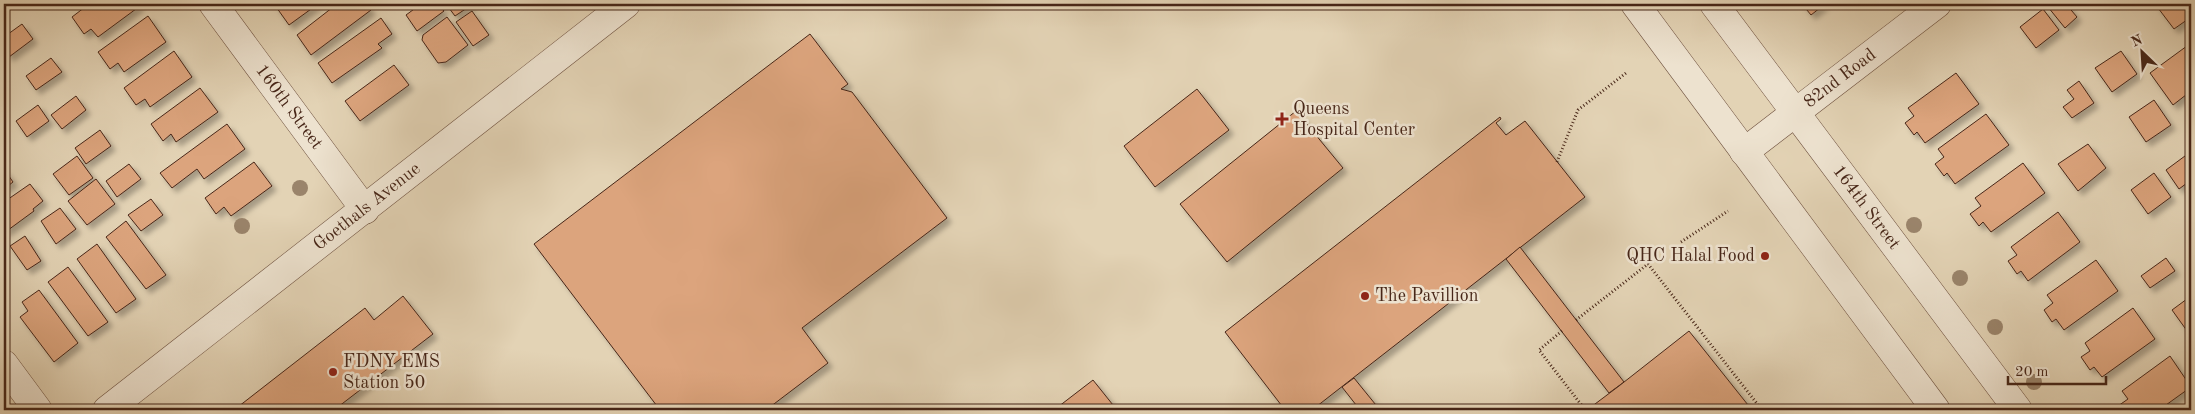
<svg xmlns="http://www.w3.org/2000/svg" width="2195" height="414" font-family="'Old Standard TT',serif">
  <style>
    .building { fill: #dca47d; stroke: #472618; filter: url(#shadow) }
    .lines { fill: none; stroke-linecap: round; stroke-linejoin: round }
    .minor-casing { stroke: #6e513f; stroke-width: 29 }
    .tertiary-casing { stroke: #6e513f; stroke-width: 29 }
    .path { stroke: #472618; stroke-width: 3; stroke-dasharray: 1 2.5; stroke-linecap: butt }
    .minor { stroke: #ede2cf; stroke-width: 28 }
    .tertiary { stroke: #ede2cf; stroke-width: 28 }
    .tree { fill: #9a846b }
    .poi-dot { fill: #8f2418; stroke: #ede2cf; stroke-width: 2 }
    .labels { text-anchor: middle; dominant-baseline: central; stroke-width: 5; stroke-linejoin: round; paint-order: stroke }
    .street-label { font-size: 18px; fill: #472618; stroke: #ede2cf }
    .poi-label { font-size: 18px; fill: #472618; stroke: #ede2cf; text-anchor: start }
  </style>
  <defs>
    <filter id="shadow"><feDropShadow dx="4.5" dy="4.5" stdDeviation="2.5" flood-color="#0004"/></filter>
  </defs>
  <rect width="100%" height="100%" fill="#e3d3b5"/>
  <filter id="stains"><feTurbulence type="fractalNoise" baseFrequency=".004" numOctaves="4"/><feColorMatrix values="0 0 0 0 .2 0 0 0 0 .09 0 0 0 0 .02 0 0 0 .5 -.17"/></filter>
  <radialGradient id="worn" r=".72"><stop offset=".6" stop-color="#630" stop-opacity="0"/><stop offset="1" stop-color="#630" stop-opacity=".3"/></radialGradient>
  <g class="building">
    <path d="M89 4H138L140 6 98 37 91 29 84 34 72 17Z"/>
    <path d="M274 4H318L289 25Z"/>
    <path d="M337 4H366L371 10 311 55 297 35Z"/>
    <path d="M421 4H438L444 11 417 31 406 15Z"/>
    <path d="M446 4H473L455 16Z"/>
    <path d="M1802 4H1825L1811 15Z"/>
    <path d="M2051 4H2066L2077 17 2065 28 2048 7Z"/>
    <path d="M2155 4H2191V17L2174 29Z"/>
    <path d="M2043 9 2059 30 2036 48 2020 27Z"/>
    <path d="M472 11 489 35 473 46 456 22Z"/>
    <path d="M148 16 166 42 124 72 118 63 110 69 98 52Z"/>
    <path d="M447 17 468 45 446 62 438 63 422 40 423 35Z"/>
    <path d="M381 18 392 34 378 44 382 48 332 83 318 63Z"/>
    <path d="M22 24 33 39 9 57 4 50V37Z"/>
    <path d="M810 34 848 84 841 89 852 92 947 218 802 328 828 363 766 410H660L534 244Z"/>
    <path d="M2191 43V91L2173 105 2150 73Z"/>
    <path d="M174 51 192 77 150 107 145 99 136 105 124 88Z"/>
    <path d="M2121 51 2137 74 2112 92 2095 68Z"/>
    <path d="M51 58 62 72 36 90 26 76Z"/>
    <path d="M394 65 409 85 360 121 345 101Z"/>
    <path d="M1956 73 1979 104 1925 143 1917 132 1914 135 1905 123 1914 116 1908 108Z"/>
    <path d="M2079 81 2094 103 2072 118 2063 107 2074 99 2067 90Z"/>
    <path d="M200 88 218 112 176 142 171 134 163 141 151 124Z"/>
    <path d="M1197 89 1229 130 1155 187 1124 146Z"/>
    <path d="M76 96 86 110 62 129 51 115Z"/>
    <path d="M2154 100 2171 125 2146 142 2129 117Z"/>
    <path d="M38 105 49 121 27 137 16 121Z"/>
    <path d="M1296 111 1343 168 1227 262 1180 204Z"/>
    <path d="M1986 114 2009 145 1955 184 1947 173 1944 176 1935 164 1944 157 1938 149Z"/>
    <path d="M1500 117 1501 119 1496 123 1506 135 1525 121 1585 197 1312 410H1285L1225 332Z"/>
    <path d="M227 124 245 149 204 179 197 169 172 188 160 173Z"/>
    <path d="M100 130 111 146 86 164 75 148Z"/>
    <path d="M2088 144 2106 168 2078 191 2058 164Z"/>
    <path d="M2189 153 2191 156V180L2179 189 2166 170Z"/>
    <path d="M77 156 93 178 69 195 53 174Z"/>
    <path d="M254 162 272 186 231 216 224 207 216 214 205 198Z"/>
    <path d="M2023 163 2045 193 1991 232 1983 222 1979 226 1970 214 1981 206 1975 198Z"/>
    <path d="M129 164 141 179 117 197 106 181Z"/>
    <path d="M4 169 13 182 4 189Z"/>
    <path d="M2154 173 2171 197 2148 214 2131 190Z"/>
    <path d="M96 179 115 204 87 225 68 201Z"/>
    <path d="M30 184 43 201 33 209 34 211 4 233V202Z"/>
    <path d="M151 199 163 215 141 231 128 215Z"/>
    <path d="M60 208 76 229 56 244 41 221Z"/>
    <path d="M2058 212 2080 242 2028 281 2021 271 2017 274 2008 261 2017 255 2011 247Z"/>
    <path d="M126 221 166 275 146 289 106 237Z"/>
    <path d="M25 236 41 261 27 270 10 246Z"/>
    <path d="M97 244 136 299 116 313 77 259Z"/>
    <path d="M1520 247 1624 382 1609 393 1506 259Z"/>
    <path d="M2166 258 2175 271 2150 288 2141 276Z"/>
    <path d="M2096 260 2118 291 2064 330 2056 319 2052 322 2044 310 2053 303 2047 295Z"/>
    <path d="M68 267 108 322 88 336 48 282Z"/>
    <path d="M39 290 78 343 54 362 20 317 28 311 22 302Z"/>
    <path d="M403 296 433 334 334 410H234L365 308 374 320Z"/>
    <path d="M2191 296V335H2190L2172 310Z"/>
    <path d="M2133 308 2155 339 2102 377 2094 367 2090 370 2081 357 2090 351 2085 343Z"/>
    <path d="M1689 331 1752 410H1587L1619 386Z"/>
    <path d="M2170 356 2191 387 2159 410H2121L2118 406 2128 399 2122 391Z"/>
    <path d="M1354 378 1380 410H1360L1342 387Z"/>
    <path d="M1093 380 1117 410H1054Z"/>
  </g>
  <g class="lines">
    <g class="minor-casing">
      <g id="minor">
        <path id="s1" d="M213 4 365 210"/>
        <path id="s2" d="M1744 152 1937 4"/>
        <path d="M4 364 38 410"/>
        <path id="s3" d="M107 410 626 4"/>
      </g>
    </g>
    <g class="tertiary-casing">
      <g id="tertiary">
        <path d="M1635 4 1936 410"/>
        <path id="s4" d="M1714 4 2018 410"/>
      </g>
    </g>
    <g class="path">
      <path d="M1557 162 1578 110 1626 73"/>
      <path d="M1681 242 1728 211"/>
      <path d="M1576 320 1648 264 1762 410"/>
      <path d="M1562 331 1539 350 1583 407"/>
    </g>
    <use href="#minor" class="minor"/>
    <use href="#tertiary" class="tertiary"/>
  </g>
  <g class="tree">
    <circle cx="300" cy="188" r="8"/>
    <circle cx="1914" cy="225" r="8"/>
    <circle cx="242" cy="226" r="8"/>
    <circle cx="1960" cy="278" r="8"/>
    <circle cx="1995" cy="327" r="8"/>
    <circle cx="2034" cy="382" r="8"/>
  </g>
  <g class="poi-dot">
    <path d="M1279.5 111.5h5v5h5v5h-5v5h-5v-5h-5v-5h5z"/>
    <circle cx="1765" cy="256" r="5"/>
    <circle cx="1365" cy="296" r="5"/>
    <circle cx="333" cy="372" r="5"/>
  </g>
  <g class="labels">
    <g class="street-label">
      <text stroke="none"><textPath href="#s2" startOffset="121">82nd Road</textPath></text>
      <text stroke="none"><textPath href="#s1" startOffset="128">160th Street</textPath></text>
      <text stroke="none"><textPath href="#s4" startOffset="254">164th Street</textPath></text>
      <text stroke="none"><textPath href="#s3" startOffset="330">Goethals Avenue</textPath></text>
    </g>
    <g class="poi-label">
      <text x="1293" y="109">Queens<tspan x="1293" dy="21">Hospital Center</tspan></text>
      <text x="1755" y="256" text-anchor="end">QHC Halal Food</text>
      <text x="1375" y="296">The Pavillion</text>
      <text x="343" y="362">FDNY EMS<tspan x="343" dy="21">Station 50</tspan></text>
    </g>
  </g>
  <rect width="2195" height="414" fill="none" stroke="#e3d3b5" stroke-width="20"/>
  <rect x="5" y="5" width="2185" height="404" fill="none" stroke="#472618" stroke-width="2.5"/>
  <rect x="10" y="10" width="2175" height="394" fill="none" stroke="#472618"/>
  <g transform="translate(2142 52) rotate(335)" stroke="#ede2cf" stroke-width="4" paint-order="stroke">
  <path d="M0-4L9 19L0 12L-9 19Z" fill="#472618"/>
  <text y="-8" font-size="14" font-weight="bold" text-anchor="middle" fill="#472618">N</text>
  </g>
  <path d="M2008 376v8h98v-8" fill="none" stroke="#472618" stroke-width="2.5"/>
  <text x="2015" y="376" font-size="15" fill="#472618" stroke="#ede2cf" stroke-width="4" paint-order="stroke">20 m</text>
  <rect width="100%" height="100%" filter="url(#stains)"/>
  <rect width="100%" height="100%" fill="url(#worn)"/>
</svg>
